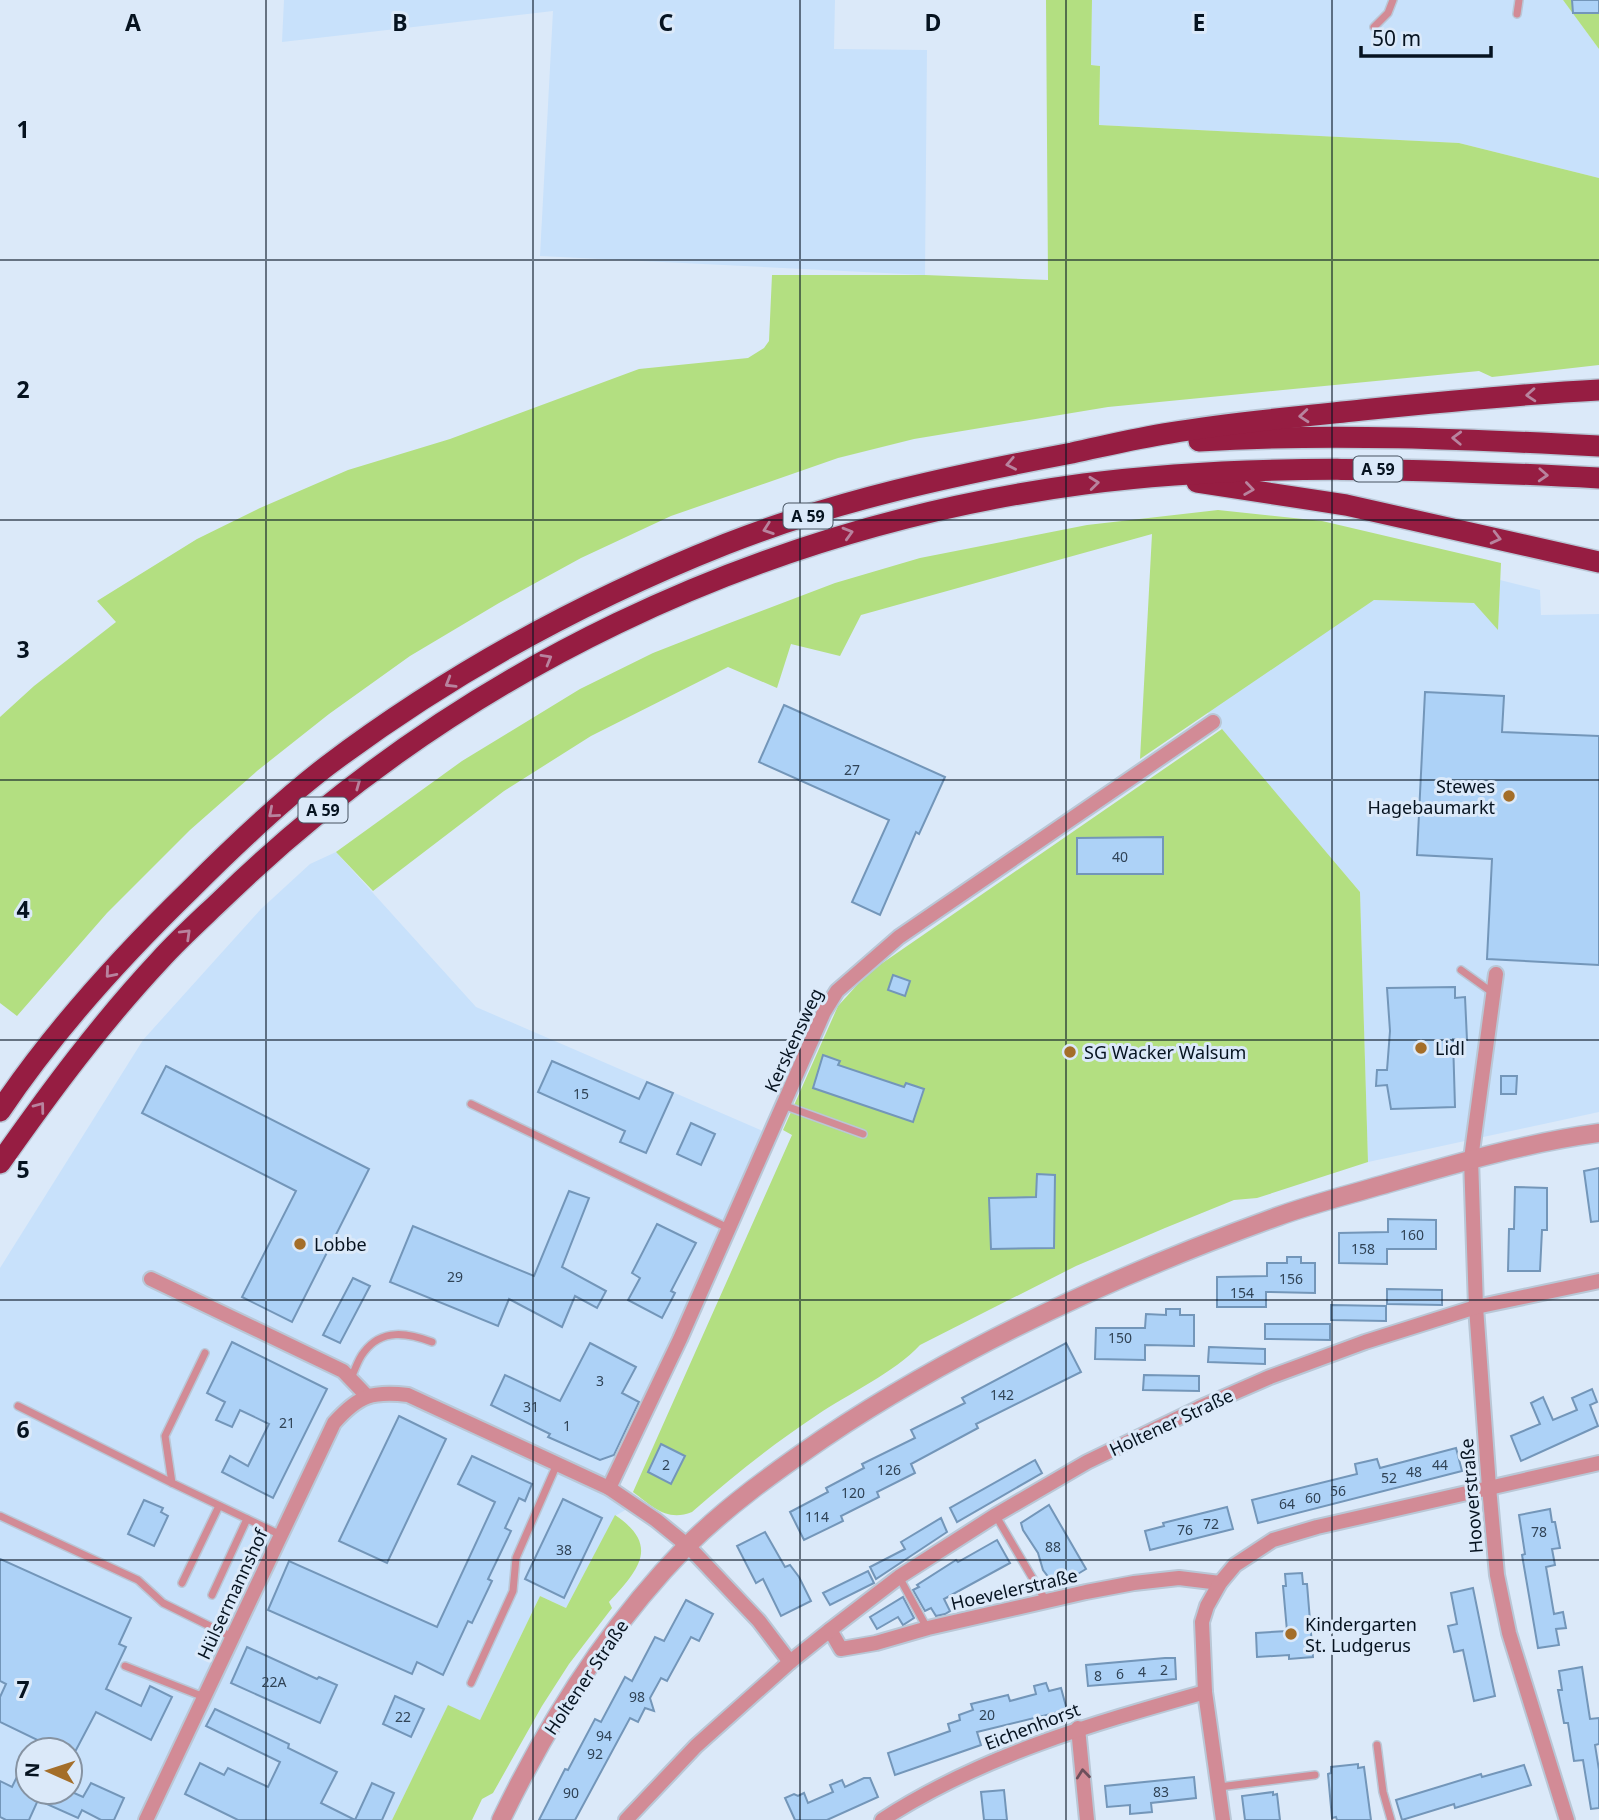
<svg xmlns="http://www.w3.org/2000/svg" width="1599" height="1820" font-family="'Noto Sans',sans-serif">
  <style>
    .built { fill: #c8e1fb; fill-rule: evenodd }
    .green { fill: #b3df81 }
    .building { fill: #add2f7; stroke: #7396b9; stroke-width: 2 }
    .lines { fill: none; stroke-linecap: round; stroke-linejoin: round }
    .service-casing { stroke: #b9c7d6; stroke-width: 10 }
    .minor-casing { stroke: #b9c7d6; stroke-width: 18 }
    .tertiary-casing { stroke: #b9c7d6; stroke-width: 21 }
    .motorway-casing { stroke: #b9c7d6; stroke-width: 24 }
    .service { stroke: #d28b96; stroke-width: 7 }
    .minor { stroke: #d28b96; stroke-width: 14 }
    .tertiary { stroke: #d28b96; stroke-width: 18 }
    .motorway { stroke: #961d42; stroke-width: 21 }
    .oneway { stroke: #b8839e }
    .oneway2 { stroke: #6c4f5b }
    .grid { fill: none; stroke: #061320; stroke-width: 2; stroke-opacity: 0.55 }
    .poi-dot { fill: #a46e29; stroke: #dbe9f9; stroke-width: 2.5 }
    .labels { text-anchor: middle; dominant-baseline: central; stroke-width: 6; stroke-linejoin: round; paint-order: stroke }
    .number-label { font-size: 14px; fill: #304356 }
    .shield { fill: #dbe9f9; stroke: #465361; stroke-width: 2 }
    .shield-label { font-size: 16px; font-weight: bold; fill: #061320 }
    .poi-label { font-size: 18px; fill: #061320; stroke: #dbe9f9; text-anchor: start }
    .street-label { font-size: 18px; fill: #061320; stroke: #dbe9f9 }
    .grid-label { font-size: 23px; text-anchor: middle; font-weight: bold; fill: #061320; stroke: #dbe9f9; stroke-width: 6; stroke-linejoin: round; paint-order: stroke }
  </style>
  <rect width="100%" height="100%" fill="#dbe9f9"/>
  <g class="built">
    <path d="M284 0H835L834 49 927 50 925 275 540 256 553 11 282 42Z"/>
    <path d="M1092 0H1563L1599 49V178L1459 143 1099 125 1100 66 1091 65Z"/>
    <path d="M1500 580 1540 590 1541 615 1599 614V1112L1368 1162 1360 892 1207 712 1374 600 1475 603 1498 629Z"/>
    <path d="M336 852 476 1007 770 1134 621 1484 627 1509 615 1516 566 1608 540 1596 480 1720 448 1706 392 1820H0V1268L143 1040 261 909 310 864ZM28 1750H70V1792H28Z"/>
  </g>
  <g class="green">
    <path d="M1046 0H1092L1091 65 1100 66 1099 125 1459 143 1599 178V365L1492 377 1479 371 1108 407 914 439 838 458 671 516 581 558 499 603 410 656 329 714 257 771 190 830 107 913 17 1016 0 1003V717L34 686 116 622 97 601 197 539 260 508 348 470 450 439 639 369 748 358 764 348 769 341 772 275H925L1048 280Z"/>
    <path d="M1563 0H1599V49Z"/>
    <path d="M1218 510 1322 521 1501 563 1498 630 1474 603 1374 600 1140 759 1152 534 861 615 840 656 791 644 777 688 728 667 591 736 504 791 373 891 336 852 462 761 580 689 653 653 727 624 835 583 920 558 1087 525Z"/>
    <path d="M1222 729 1360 892 1368 1162 1257 1198 1234 1200 1165 1228 1076 1266 920 1345C895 1372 848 1394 817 1415 773 1444 732 1477 692 1512 667 1522 653 1507 633 1492L792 1135 783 1130 838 1006 868 973Z"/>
    <path d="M615 1515C661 1546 638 1570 609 1602L612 1608 569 1664 542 1706 493 1793 482 1799 472 1820H392L448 1705 480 1720 540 1596 566 1608Z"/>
  </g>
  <g class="building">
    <path d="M1572 0H1599V13H1573Z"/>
    <path d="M1425 692 1504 696 1502 732 1599 736V965L1487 959 1492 859 1417 855Z"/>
    <path d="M784 705 945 777 919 834 916 832 880 915 852 902 889 820 759 762Z"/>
    <path d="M1163 837V874H1077V838Z"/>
    <path d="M893 975 910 981 905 996 888 990Z"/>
    <path d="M1455 987V998L1465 997 1467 1040 1453 1039 1455 1107 1391 1109 1387 1085 1376 1086 1377 1070H1387L1390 1031 1387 988Z"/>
    <path d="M823 1055 840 1061 838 1065 904 1087 906 1083 924 1089 913 1122 813 1088Z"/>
    <path d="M552 1061 639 1099 647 1082 673 1093 646 1153 620 1142 625 1131 538 1092Z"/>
    <path d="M166 1066 369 1169 292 1322 242 1297 296 1191 142 1113Z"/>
    <path d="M1501 1076H1517L1516 1094H1501Z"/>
    <path d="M691 1123 715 1134 701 1165 677 1154Z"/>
    <path d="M1599 1168V1221L1591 1222 1584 1171Z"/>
    <path d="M1037 1174 1055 1175 1054 1248 991 1249 989 1198 1036 1197Z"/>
    <path d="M1515 1187 1547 1188V1230H1542L1540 1271H1508L1509 1229H1514Z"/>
    <path d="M569 1191 589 1198 562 1267 606 1291 597 1308 575 1296 562 1327 509 1299 498 1326 390 1282 413 1226 534 1276Z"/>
    <path d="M1388 1219 1436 1220V1249H1387V1264L1339 1263V1233L1388 1232Z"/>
    <path d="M657 1224 696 1243 671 1291 675 1293 662 1318 628 1300 640 1278 632 1273Z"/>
    <path d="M1287 1257H1301V1263H1315V1293L1266 1292V1307H1217V1277L1267 1276V1263H1287Z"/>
    <path d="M353 1278 370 1286 340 1343 323 1335Z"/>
    <path d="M1387 1289 1442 1290V1305L1387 1304Z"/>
    <path d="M1331 1305 1386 1306V1321L1331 1320Z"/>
    <path d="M1166 1309H1180V1315H1194V1346L1145 1345V1360L1095 1359 1096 1328H1145L1146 1314 1166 1315Z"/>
    <path d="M1265 1324H1330V1340L1265 1339Z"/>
    <path d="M232 1342 327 1389 273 1498 222 1472 230 1456 248 1466 269 1424 240 1410 232 1427 216 1420 225 1402 207 1393Z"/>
    <path d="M590 1343 636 1367 622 1393 639 1402 614 1455 600 1460 548 1437 550 1434 491 1405 505 1375 560 1401Z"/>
    <path d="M1066 1343 1081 1372 976 1424 978 1428 911 1464 915 1473 877 1492 879 1497 841 1516 843 1521 804 1540 790 1512 828 1492 826 1488 864 1468 862 1464 915 1438 911 1430 965 1403 962 1398Z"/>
    <path d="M1209 1347 1265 1349V1364L1208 1362Z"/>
    <path d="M1144 1375 1199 1376V1391L1143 1390Z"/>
    <path d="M1592 1389 1597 1402 1590 1405 1598 1426 1521 1461 1511 1436 1540 1424 1531 1403 1543 1397 1553 1420 1577 1410 1572 1398Z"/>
    <path d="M399 1416 446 1439 387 1563 339 1541Z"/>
    <path d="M661 1444 685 1456 671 1484 648 1472Z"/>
    <path d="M1456 1448 1462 1471 1258 1523 1252 1500 1357 1474 1355 1464 1377 1459 1380 1468Z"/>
    <path d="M472 1456 532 1484 525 1501 519 1498 505 1528 511 1531 488 1579 492 1581 472 1623 468 1621 443 1675 417 1662 412 1674 268 1610 289 1561 437 1627 495 1502 458 1484Z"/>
    <path d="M1035 1460 1042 1473 957 1522 950 1508Z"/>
    <path d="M563 1499 602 1518 564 1598 525 1579Z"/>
    <path d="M144 1500 163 1508 161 1512 168 1516 154 1546 128 1534Z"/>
    <path d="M1049 1505 1086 1569 1056 1587 1043 1570 1038 1553 1023 1530 1021 1523Z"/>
    <path d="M1227 1507 1233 1529 1150 1550 1145 1531 1164 1526 1163 1523Z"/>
    <path d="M1550 1509 1552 1522H1555L1560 1548 1552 1549 1555 1565 1546 1567 1554 1614 1563 1612 1566 1628 1556 1629 1559 1645 1538 1648 1522 1555 1525 1554 1519 1515Z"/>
    <path d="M941 1518 947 1532 876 1579 870 1567 905 1549 901 1542Z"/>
    <path d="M765 1532 785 1567 790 1565 799 1577 811 1601 781 1616 763 1579 756 1583 737 1546Z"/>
    <path d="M997 1540 1010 1563 944 1599 950 1611 945 1614 936 1616 931 1608 925 1611 913 1590 919 1587 917 1585 956 1560 958 1562Z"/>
    <path d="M0 1559 131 1618 119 1644 126 1647 106 1689 141 1706 150 1686 172 1697 151 1740 96 1712 76 1750H58L0 1722V1697L6 1684 0 1681Z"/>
    <path d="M868 1571 874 1583 830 1605 823 1593Z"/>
    <path d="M1302 1573 1303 1584H1307L1313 1657 1289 1659V1655L1257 1657 1256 1633 1287 1631 1283 1586H1286L1285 1574Z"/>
    <path d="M1473 1588 1495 1696 1474 1701 1463 1650 1454 1652 1448 1626 1457 1624 1451 1593Z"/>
    <path d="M903 1597 914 1618 903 1625 898 1617 877 1629 870 1617Z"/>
    <path d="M686 1600 713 1614 699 1641 691 1637 667 1681 661 1678 650 1698 654 1711 645 1708 638 1722 630 1718 575 1820H539L565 1769 568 1770 595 1719 601 1722 625 1677 632 1681 655 1637 664 1641Z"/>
    <path d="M247 1647 317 1679 319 1677 337 1685 320 1723 231 1683Z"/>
    <path d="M1165 1658H1175L1176 1679 1088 1686 1086 1665Z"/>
    <path d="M1582 1667 1590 1719 1599 1718V1744L1595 1745 1599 1770V1808L1591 1809 1583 1760 1574 1761 1568 1723H1564L1558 1690H1562L1559 1671Z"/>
    <path d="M1046 1683 1049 1691 1061 1688 1067 1710 977 1732 981 1745 895 1775 888 1753 950 1731 948 1724 960 1720 959 1715 973 1710 971 1704 1008 1695 1010 1701 1036 1694 1034 1686Z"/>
    <path d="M395 1696 424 1709 411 1737 383 1724Z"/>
    <path d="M215 1709 289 1744 288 1748 337 1772 321 1803 355 1820 372 1783 394 1793 382 1820H238L185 1794 200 1763 224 1775 228 1768 268 1787 280 1762 206 1726Z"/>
    <path d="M28 1754V1792H72L83 1797 91 1783 124 1798 114 1820H101L82 1810 78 1818 38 1800 29 1820H6L0 1817V1781L12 1787Z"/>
    <path d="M1358 1764V1768L1364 1767 1371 1820H1337L1336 1817 1332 1818 1328 1774 1331 1773V1767Z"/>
    <path d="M1524 1765 1531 1785 1455 1808 1454 1804 1402 1820 1396 1800 1481 1774 1482 1777Z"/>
    <path d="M1194 1777 1196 1798 1151 1803 1152 1812 1130 1814V1805L1107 1807 1105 1786Z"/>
    <path d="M864 1778H870L878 1797 827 1820H795L785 1798 794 1794 798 1796 804 1793 808 1803 833 1792 830 1785 842 1780 845 1787Z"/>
    <path d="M1004 1790 1007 1820H984L981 1792Z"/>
    <path d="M1273 1792V1795L1277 1794 1280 1820H1245L1242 1796Z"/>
  </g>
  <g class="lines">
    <g class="service-casing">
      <g id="service">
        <path d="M1517 14 1519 0"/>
        <path d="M1374 27 1388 13 1393 0"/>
        <path d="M1461 970 1493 993"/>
        <path d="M471 1104 728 1228"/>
        <path d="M783 1105 863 1134"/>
        <path d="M205 1353 165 1436 172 1483 281 1535"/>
        <path d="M351 1378C355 1370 358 1359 364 1352 382 1328 408 1333 432 1342"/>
        <path d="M18 1406 172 1483"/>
        <path d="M0 1516 138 1580 163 1603 232 1637"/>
        <path d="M996 1516 1046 1601"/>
        <path d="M899 1577 927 1628"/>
        <path d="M182 1583 219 1506"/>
        <path d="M212 1595 247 1519"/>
        <path d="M125 1666 204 1697"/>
        <path d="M471 1683 513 1591 516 1558 557 1464"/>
        <path d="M1377 1745 1383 1792 1391 1820"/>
        <path d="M1219 1787 1315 1775"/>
      </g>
    </g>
    <g class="minor-casing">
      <g id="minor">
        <path d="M1496 974 1471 1159 1476 1307 1489 1487 1497 1575 1509 1633 1567 1820"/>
        <path d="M151 1279 343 1371 366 1395"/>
        <path d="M609 1488 680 1339 824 1012 837 991 899 937 1213 722"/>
        <path d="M830 1630 841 1649 876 1643 928 1628 1086 1592 1134 1583 1179 1578 1220 1583"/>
        <path d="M1078 1728 1087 1820"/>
        <path d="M146 1820 334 1423C359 1395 372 1391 408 1395L609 1488 656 1520 688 1546 759 1621 790 1662"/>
        <path d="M626 1820 696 1746 790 1662 830 1630 899 1577 996 1515 1087 1462 1199 1408 1270 1377 1365 1342 1476 1307 1599 1281"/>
        <path d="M882 1820C982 1755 1092 1724 1205 1692"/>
        <path d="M1223 1820 1205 1692 1202 1622 1207 1606 1220 1583 1235 1565 1273 1540 1317 1527 1599 1463"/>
      </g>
    </g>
    <g class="tertiary-casing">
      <path id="tertiary" d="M501 1820C548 1722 610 1625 686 1547 727 1506 776 1471 824 1438 964 1344 1121 1273 1279 1216 1312 1204 1348 1195 1382 1185 1454 1164 1525 1143 1599 1133"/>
    </g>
    <g class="motorway-casing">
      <g id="motorway">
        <path d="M1199 441C1333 433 1465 439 1599 446"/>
        <path d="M1197 482 1346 505 1599 562"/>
        <path d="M0 1111C54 1030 122 956 191 889 234 846 279 803 327 766 449 674 585 600 726 544 837 500 955 475 1072 453 1105 446 1137 438 1170 433 1234 422 1298 417 1362 410 1441 402 1520 394 1599 390"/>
        <path d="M0 1163C50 1092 101 1023 160 960 178 940 199 921 219 902 454 673 758 527 1084 484 1255 462 1427 469 1599 478"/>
      </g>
    </g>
    <use href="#service" class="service"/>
    <use href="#minor" class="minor"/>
    <use href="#tertiary" class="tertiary"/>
    <use href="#motorway" class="motorway"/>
  </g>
  <defs><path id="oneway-chevron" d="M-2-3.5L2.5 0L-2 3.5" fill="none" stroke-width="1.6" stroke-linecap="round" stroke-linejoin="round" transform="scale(1.75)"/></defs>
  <g class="oneway">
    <use href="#oneway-chevron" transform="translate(1531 395) rotate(176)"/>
    <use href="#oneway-chevron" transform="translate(1304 416) rotate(175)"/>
    <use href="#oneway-chevron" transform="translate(1457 438) rotate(-178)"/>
    <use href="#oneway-chevron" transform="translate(1011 464) rotate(169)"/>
    <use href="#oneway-chevron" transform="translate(1543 475) rotate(3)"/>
    <use href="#oneway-chevron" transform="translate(1094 483) rotate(-6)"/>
    <use href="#oneway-chevron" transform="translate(1249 489) rotate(8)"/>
    <use href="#oneway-chevron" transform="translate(768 529) rotate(161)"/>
    <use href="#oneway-chevron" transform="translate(848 533) rotate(-16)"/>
    <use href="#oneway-chevron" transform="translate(1496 538) rotate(14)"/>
    <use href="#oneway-chevron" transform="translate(547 659) rotate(-30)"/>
    <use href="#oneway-chevron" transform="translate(450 683) rotate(149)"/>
    <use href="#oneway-chevron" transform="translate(356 783) rotate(-36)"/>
    <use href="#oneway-chevron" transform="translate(273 813) rotate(139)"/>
    <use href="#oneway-chevron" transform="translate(186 934) rotate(-44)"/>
    <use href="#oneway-chevron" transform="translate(110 973) rotate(131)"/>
    <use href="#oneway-chevron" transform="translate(40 1107) rotate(-53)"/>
  </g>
  <use class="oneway2" href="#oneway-chevron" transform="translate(1083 1774) rotate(-96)"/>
  <path class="grid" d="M266 0V1820M533 0V1820M800 0V1820M1066 0V1820M1332 0V1820M0 260H1599M0 520H1599M0 780H1599M0 1040H1599M0 1300H1599M0 1560H1599"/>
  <g class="poi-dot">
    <circle cx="1509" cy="796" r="7"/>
    <circle cx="1421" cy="1048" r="7"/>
    <circle cx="1070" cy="1052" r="7"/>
    <circle cx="300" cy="1244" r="7"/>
    <circle cx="1291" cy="1634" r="7"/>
  </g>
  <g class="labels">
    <g class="number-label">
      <text x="852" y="769">27</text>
      <text x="1120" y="856">40</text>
      <text x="581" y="1093">15</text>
      <text x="1412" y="1234">160</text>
      <text x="1363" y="1248">158</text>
      <text x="455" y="1276">29</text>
      <text x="1291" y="1278">156</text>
      <text x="1242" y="1292">154</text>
      <text x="1120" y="1337">150</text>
      <text x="600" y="1380">3</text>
      <text x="1002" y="1394">142</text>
      <text x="531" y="1406">31</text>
      <text x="287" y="1422">21</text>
      <text x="567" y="1425">1</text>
      <text x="666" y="1464">2</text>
      <text x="1440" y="1464">44</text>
      <text x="889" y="1469">126</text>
      <text x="1414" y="1471">48</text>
      <text x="1389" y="1477">52</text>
      <text x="1338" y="1490">56</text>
      <text x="853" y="1492">120</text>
      <text x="1313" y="1497">60</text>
      <text x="1287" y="1503">64</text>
      <text x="817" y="1516">114</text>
      <text x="1211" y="1523">72</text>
      <text x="1185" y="1529">76</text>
      <text x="1539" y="1531">78</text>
      <text x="1053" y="1546">88</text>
      <text x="564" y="1549">38</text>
      <text x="1164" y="1669">2</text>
      <text x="1142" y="1671">4</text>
      <text x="1120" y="1673">6</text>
      <text x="1098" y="1675">8</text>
      <text x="274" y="1681">22A</text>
      <text x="637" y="1696">98</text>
      <text x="987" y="1714">20</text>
      <text x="403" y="1716">22</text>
      <text x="604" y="1735">94</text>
      <text x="595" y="1753">92</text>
      <text x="1161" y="1791">83</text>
      <text x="571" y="1792">90</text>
    </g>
    <g class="shield">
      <rect x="1353.5" y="456.5" width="49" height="25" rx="5"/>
      <rect x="783.5" y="503.5" width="49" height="25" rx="5"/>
      <rect x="298.5" y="797.5" width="49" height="25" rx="5"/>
    </g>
    <g class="shield-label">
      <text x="1378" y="469">A 59</text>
      <text x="808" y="516">A 59</text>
      <text x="323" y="810">A 59</text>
    </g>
    <g class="poi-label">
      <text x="1495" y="786" text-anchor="end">Stewes<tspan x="1495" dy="21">Hagebaumarkt</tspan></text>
      <text x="1435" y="1048">Lidl</text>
      <text x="1084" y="1052">SG Wacker Walsum</text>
      <text x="314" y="1244">Lobbe</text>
      <text x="1305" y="1624">Kindergarten<tspan x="1305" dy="21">St. Ludgerus</tspan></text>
    </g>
    <g class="street-label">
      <text transform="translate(793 1040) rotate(-65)">Kerskensweg</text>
      <text transform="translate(1171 1422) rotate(-25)">Holtener Straße</text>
      <text transform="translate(1471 1496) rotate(-95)">Hooverstraße</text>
      <text transform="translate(1014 1589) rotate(-13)">Hoevelerstraße</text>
      <text transform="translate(232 1594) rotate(-65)">Hülsermannshof</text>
      <text transform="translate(586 1677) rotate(-56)">Holtener Straße</text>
      <text transform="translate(1032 1726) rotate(-21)">Eichenhorst</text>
    </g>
  </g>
  <g class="grid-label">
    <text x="133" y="31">A</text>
    <text x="400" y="31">B</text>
    <text x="666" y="31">C</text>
    <text x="933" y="31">D</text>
    <text x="1199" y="31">E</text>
    <text x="23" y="138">1</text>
    <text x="23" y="398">2</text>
    <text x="23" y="658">3</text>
    <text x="23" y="918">4</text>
    <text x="23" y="1178">5</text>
    <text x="23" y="1438">6</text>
    <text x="23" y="1698">7</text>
  </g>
  <g transform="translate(49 1771) rotate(273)"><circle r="33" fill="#dbe9f9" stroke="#8693a2" stroke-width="2"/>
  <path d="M0-5L12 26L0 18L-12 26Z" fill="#a46e29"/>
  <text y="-10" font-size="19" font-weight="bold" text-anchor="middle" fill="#061320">N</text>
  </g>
  <path d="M1361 46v10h130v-10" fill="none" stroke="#061320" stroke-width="3.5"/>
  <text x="1372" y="46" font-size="21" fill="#061320" stroke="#dbe9f9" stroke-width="5" paint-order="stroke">50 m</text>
</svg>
